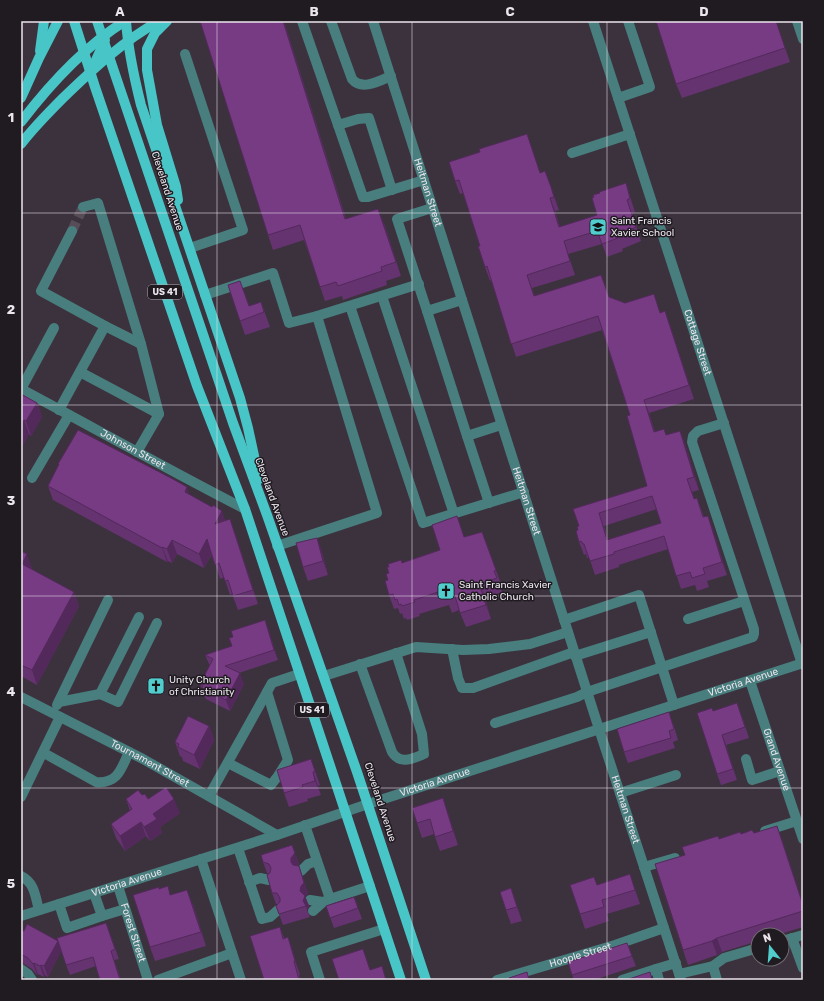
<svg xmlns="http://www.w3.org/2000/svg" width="824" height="1001" font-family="Rubik,sans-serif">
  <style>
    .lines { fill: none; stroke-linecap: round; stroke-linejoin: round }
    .minor-tunnel { stroke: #564d58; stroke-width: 10; stroke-dasharray: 10 5; stroke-linecap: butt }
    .minor { stroke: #487e7e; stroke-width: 10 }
    .major { stroke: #48c5c6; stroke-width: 10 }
    .wall { fill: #653370; fill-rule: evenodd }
    .shaded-wall { fill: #53295b }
    .building { fill: #763b82; stroke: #53295b; fill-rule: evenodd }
    .grid { fill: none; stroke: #ebe5ed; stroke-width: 1; stroke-opacity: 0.55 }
    .labels { text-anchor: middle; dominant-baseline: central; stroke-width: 3; stroke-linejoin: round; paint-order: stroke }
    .shield { fill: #201b21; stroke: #aea8b0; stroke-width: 1 }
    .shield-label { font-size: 9px; font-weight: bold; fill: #ebe5ed }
    .street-label { font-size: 10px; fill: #ebe5ed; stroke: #201b21 }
    .poi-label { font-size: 10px; fill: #ebe5ed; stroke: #201b21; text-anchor: start }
    .neatline { fill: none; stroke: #ebe5ed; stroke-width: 1.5 }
    .grid-label { font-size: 13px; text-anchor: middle; font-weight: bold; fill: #ebe5ed }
  </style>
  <rect width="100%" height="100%" fill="#3c323e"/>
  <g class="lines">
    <path class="minor-tunnel" d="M72 231 83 207"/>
    <g class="minor">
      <path d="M302 21 363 197H368L424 180"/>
      <path d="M331 21 352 79C362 91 379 81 391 76"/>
      <path id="s1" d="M373 21 599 729 681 980"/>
      <path id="s2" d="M593 21 802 664"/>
      <path d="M797 21 803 39"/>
      <path d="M185 54 243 230 190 248"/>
      <path d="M618 98 650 87 628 21"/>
      <path d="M338 125 358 119 369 118 392 190"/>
      <path d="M572 153 630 134"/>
      <path d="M83 207 98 203 141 344 159 414 137 452"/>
      <path d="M432 208 397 219 427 311 462 300"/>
      <path d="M205 295 273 273 289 323 317 316 419 284"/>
      <path d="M382 296 454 514"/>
      <path d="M350 306 423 523 524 492"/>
      <path d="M427 311 467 436 501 425"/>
      <path d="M105 326 141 344"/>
      <path d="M80 372 159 414"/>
      <path id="s3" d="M21 389C96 429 169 470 245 509"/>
      <path d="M21 389 54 328"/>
      <path d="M59 410 105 326 41 291 72 231"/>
      <path d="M467 436 489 503"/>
      <path d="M32 478 69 415"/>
      <path d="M277 546 377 513 317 316"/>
      <path d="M688 619 744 601"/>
      <path d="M564 620 639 595 674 705"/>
      <path d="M452 649 458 678 462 688H473L574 652"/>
      <path d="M575 656 651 632"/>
      <path d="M360 664 392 752C400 765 412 759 424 754L422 734 396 653"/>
      <path d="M324 676 416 647 463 650 489 649 530 644 568 632"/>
      <path id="s4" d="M750 681 803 839"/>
      <path d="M100 694 139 617"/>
      <path id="s5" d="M21 697 143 759 277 835"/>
      <path d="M59 702 100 694 118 702 157 623"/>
      <path d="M57 705 108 600"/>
      <path d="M495 723 577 697 587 692 753 637 754 634V629L692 442 693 436 698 431 724 423"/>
      <path d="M44 753 96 782C118 784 121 769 129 752"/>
      <path d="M746 759 752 780 780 771"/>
      <path d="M228 763 271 785 278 776 288 760 267 692"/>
      <path d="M620 793 676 775"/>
      <path d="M209 796 272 683 299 674"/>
      <path d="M21 797 60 717"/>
      <path d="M305 825 330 899 323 902"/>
      <path d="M765 831 797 821"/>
      <path d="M238 848 262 919 270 917 278 910"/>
      <path d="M201 859 241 980"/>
      <path d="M644 867 675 858"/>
      <path d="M301 871 308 864 317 861"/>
      <path d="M21 876C35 883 35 896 39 910"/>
      <path d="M249 882 260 878 269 880"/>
      <path id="s6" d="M118 886 148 980"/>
      <path d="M330 899 370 886"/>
      <path d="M310 900 323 902 313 911"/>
      <path d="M59 904 67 928 102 916 94 893"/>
      <path id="s7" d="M21 916 277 835 368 804 803 663"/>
      <path d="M102 916 125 909"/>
      <path d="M792 938 803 968"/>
      <path d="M782 941 803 935"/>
      <path d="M21 969 28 974 32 980"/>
      <path d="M679 974 713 966"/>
      <path d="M158 980 232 953"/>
      <path d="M320 980 311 952 384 929"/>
      <path id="s8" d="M497 980 615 945 664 928"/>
      <path d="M622 980 656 969"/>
      <path d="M659 980 656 969 676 963"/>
      <path d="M717 980 713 966 724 958 758 948"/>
    </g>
    <g class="major">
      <path d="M74 21 95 87 197 386 245 509 401 980"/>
      <path d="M97 21 233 423 267 515 357 772 426 980"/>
      <path d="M126 21C128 50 134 77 141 105L240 398 248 428 259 479"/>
      <path d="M167 21 155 33 147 49V70L157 125 176 187 178 200"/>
      <path d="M40 51 44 21"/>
      <path d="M92 69 105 40"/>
      <path d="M21 98 39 58 58 21"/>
      <path d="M21 122C50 84 84 47 125 21"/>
      <path d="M21 144C34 127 48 113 63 98 92 70 123 41 159 21"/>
    </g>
  </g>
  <g class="wall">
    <path d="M284 21 346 219 384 223 401 276 386 281 387 285 343 300 342 296 325 301 304 240 273 250 268 235Z"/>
    <path d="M776 21 790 62 682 98 676 84Z"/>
    <path d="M527 134 540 173 550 184 559 210 555 211 560 227 597 215 626 183 635 212 632 213 641 241 622 249 623 251 607 257 602 244 568 254 575 275 532 288 534 296 606 288 609 297 625 303 661 313 670 325 694 399 649 413 655 432 666 435 680 431 685 444 699 490 692 492 694 499 697 498 704 517 708 516 727 575 707 581 709 587 697 591 695 585 681 589 668 549 619 565V567L595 575 589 557 587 558 586 554 584 555 579 542 578 530 579 526 573 509 647 486 630 415 602 330 516 357 491 280 490 281 485 267 480 246 463 193 460 194 455 181 480 152ZM657 509 661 523 608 540 604 526Z"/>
    <path d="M228 285 249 306 261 302 270 327 245 335Z"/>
    <path d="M21 392 22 395 37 403 42 417 31 436 29 434 21 448Z"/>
    <path d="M58 464 190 495 225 520 235 533 258 604 238 610 232 594 230 595 224 577 220 579 212 554 204 568 177 554 172 563 168 561 167 562 53 500 48 486 59 465Z"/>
    <path d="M482 532 501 584 500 585 502 592 485 598 491 619 466 627 459 610 452 613 449 605 419 614 420 616 407 620 406 618 404 619 402 613 400 614 398 608 394 609 389 595 388 580 389 567 440 550 465 537Z"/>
    <path d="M317 538 322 552 328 575 308 581 303 567Z"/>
    <path d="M21 551 32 568 31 569 74 592 79 606 37 685 21 676Z"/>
    <path d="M265 620 278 660 239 673 244 684 230 711 206 699 200 684 210 666 205 655 232 646 233 637Z"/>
    <path d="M713 711 741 714 749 738 726 745 737 780 721 785 717 774Z"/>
    <path d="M673 723 678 740 673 742 675 748 628 763 624 752Z"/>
    <path d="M209 726 214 740 200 769 183 761 182 757 180 756 175 742Z"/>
    <path d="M311 759 320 785 318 786 321 795 307 799 308 801 289 807 284 793Z"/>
    <path d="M142 795 180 813 160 827 162 833 150 841 146 836 125 851 116 838 111 824 130 811 126 799Z"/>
    <path d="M448 813 458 845 440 851 434 834 422 838 417 823Z"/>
    <path d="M754 833 782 840 803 904V927L777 935H758V941L722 952 717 955 688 965 683 950 685 855 719 839 741 834Z"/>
    <path d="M296 856 299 864 297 866H299L308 894 305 896 309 906 307 910 310 917 283 925 279 914 278 904H276L272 893 269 874 267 873 263 862Z"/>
    <path d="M597 885 635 889 640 904 607 914 609 921 585 929 580 914Z"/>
    <path d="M511 888 522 921 511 924 506 910Z"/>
    <path d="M159 889 171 895 193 904 206 946 155 961 150 947Z"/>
    <path d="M354 897 362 919 334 928 326 906Z"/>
    <path d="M106 923 119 959 114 960 121 980H100L96 966 70 975 66 965Z"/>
    <path d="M280 927 284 938 288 937 300 975H299L300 980H264Z"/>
    <path d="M21 930 61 951 48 977 45 975 44 977 38 974 37 975 32 969 21 962Z"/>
    <path d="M631 954 636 966 594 980H574L568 962Z"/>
  </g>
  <g class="shaded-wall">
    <path d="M283 21H284L350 234 345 219Z"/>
    <path d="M527 134 532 147 544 186 540 173Z"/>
    <path d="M545 171 556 200 559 210 554 197Z"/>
    <path d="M626 183 630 197 635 212 630 198Z"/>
    <path d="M550 198 555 211 564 240 559 227Z"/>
    <path d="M378 209 384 223 401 276 396 262Z"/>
    <path d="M665 311 670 325 694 399 689 385Z"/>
    <path d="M644 400 649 413 659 445 654 432Z"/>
    <path d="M37 403 42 417 31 436 26 421Z"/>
    <path d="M24 420 29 434 21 448V425Z"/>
    <path d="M680 431 685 444 699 490 694 477Z"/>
    <path d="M187 487 192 501 185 492Z"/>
    <path d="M222 511 227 525 215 524Z"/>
    <path d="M708 516 713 529 727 575 722 562Z"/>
    <path d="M230 519 235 533 258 604 253 590Z"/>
    <path d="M317 538 322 552 328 575 323 561Z"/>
    <path d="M207 539 212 553 204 568 199 554Z"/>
    <path d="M172 540 177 554 172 563 167 549Z"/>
    <path d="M162 547 168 561 167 562 162 548Z"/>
    <path d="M27 554 32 568 27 578 22 564Z"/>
    <path d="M479 584 485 598 491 619 486 605Z"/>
    <path d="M74 592 79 606 37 685 32 670Z"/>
    <path d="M265 620 269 631 278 660 274 650Z"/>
    <path d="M240 673 244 684 230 711 226 700Z"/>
    <path d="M209 726 214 740 200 769 194 755Z"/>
    <path d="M722 735 726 745 737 780 733 769Z"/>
    <path d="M311 759 317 774 320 785 315 771Z"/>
    <path d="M313 772 318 786 321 795 315 781Z"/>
    <path d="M443 798 448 813 458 845 453 831Z"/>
    <path d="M174 799 180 813 160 827 162 833 150 841 144 827 153 814Z"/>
    <path d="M141 822 146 836 125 851 120 836Z"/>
    <path d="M777 826 782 840 803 904V905Z"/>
    <path d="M292 845 299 864 295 869 291 862Z"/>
    <path d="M299 866 308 894 305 896 309 906 307 910 306 906H305L300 891 301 886Z"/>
    <path d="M630 874 640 904 635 890Z"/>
    <path d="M511 888 516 902 522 921 517 907Z"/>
    <path d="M187 890 193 904 206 946 201 932Z"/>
    <path d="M288 937 293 951 300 975 295 961Z"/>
    <path d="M717 938 722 952 717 955 712 941Z"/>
    <path d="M58 941 61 951 48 977 44 966Z"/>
    <path d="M34 963 38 974 37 975 33 964Z"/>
    <path d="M41 965 45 975 44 977 40 966Z"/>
  </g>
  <g class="building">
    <path d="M200 21H283L345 219 378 209 396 262 381 267 382 271 338 286 336 282 320 287 300 225 268 235Z"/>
    <path d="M656 21H776L785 48 676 84Z"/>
    <path d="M527 134 540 173 545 171 551 187 554 197 550 198 559 227 597 215 592 198 594 197 593 195 600 193 599 192 626 183 630 198 627 200 636 227 617 235 618 238 602 244 597 231 564 241 570 261 527 275 534 296 601 275 609 297 625 303 654 294 660 313 665 311 689 385 644 400 654 432 664 429 666 435 680 431 694 477 687 479 694 499 697 498 703 517 708 516 722 562 703 568 705 574 692 578 690 572 676 576 664 536 614 552V554L590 561 584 544H583L581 541 579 542 576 531 578 530 577 527 579 526 573 509 647 486 627 416 630 415 598 316 511 344 487 266 485 267 478 246H480L459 180 455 181 449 162 480 152 479 149ZM652 496 661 523 607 540 599 513Z"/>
    <path d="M240 281 249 306 261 302 264 312 240 321 228 285Z"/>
    <path d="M21 394 37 403 26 421 24 420 21 425Z"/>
    <path d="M78 430 171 478 187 487 185 492 212 507 213 505 222 511 215 524 230 519 253 590 233 596 228 580 225 581 219 563 215 565 207 539 199 554 172 540 167 549 162 547V548L48 486 59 464H58Z"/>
    <path d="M457 516 464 537 482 532 496 570 494 571 497 578 479 584 486 605 460 613 455 596 447 599 444 590 414 600 415 602 402 606 401 604 399 605 397 599 395 600 393 594 389 595 385 581 388 580 386 574 389 573 387 567H389L388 564 401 560 402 563 440 550 432 525Z"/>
    <path d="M317 538 323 561 303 567 296 543Z"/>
    <path d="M21 551 27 554 22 564 74 592 32 670 21 665Z"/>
    <path d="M265 620 274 650 225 666 240 673 226 700 202 688 203 685 200 684 213 659 205 655 232 646 229 638 233 637 231 631Z"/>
    <path d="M737 703 745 727 722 735 733 769 717 774 697 713 712 708 713 711Z"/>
    <path d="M669 712 674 729 669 731 671 738 624 752 617 729Z"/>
    <path d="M188 716 209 726 194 755 178 747 179 744 175 742Z"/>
    <path d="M311 759 315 771 313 772 315 781 302 785 303 787 284 793 277 770Z"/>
    <path d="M166 787 174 799 153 814 157 819 144 827 141 822 120 836 111 824 132 809 126 799 138 790 142 795 145 794 148 799Z"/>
    <path d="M443 798 453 831 435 837 430 819 417 823 412 808Z"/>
    <path d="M777 826 803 905V911L717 938 712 941 683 950 655 864 685 855 682 847 718 836 719 839 740 832 741 834 752 830 754 833Z"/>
    <path d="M292 845 295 853 291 858V862L293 865 299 866 304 883 301 886 300 891 305 896 303 901 306 906 279 914 276 906 280 902V898L277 893H272L267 875 270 873 271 868 269 864 263 862 261 855Z"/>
    <path d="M630 874 635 890 602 900 604 907 580 914 570 885 594 877 597 885Z"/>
    <path d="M168 886 170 895 187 890 201 932 150 947 133 895 159 887V889Z"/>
    <path d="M511 888 517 907 506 910 500 892Z"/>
    <path d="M354 897 358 908 330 918 326 906Z"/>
    <path d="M106 923 115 949 111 951 120 980H100L93 957 66 965 57 938Z"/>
    <path d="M27 924 58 941 44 966 41 965 40 966 34 963 33 964 28 958 21 954V930L24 931Z"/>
    <path d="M280 927 283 939 288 937 295 961H294L299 980H264L250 936Z"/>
    <path d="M627 943 632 956 572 975 568 962Z"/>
    <path d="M363 949 370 970 382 966 386 980H339L332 959Z"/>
    <path d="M527 972 529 980H510L509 978Z"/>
    <path d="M650 972 652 980H626Z"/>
  </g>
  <path class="grid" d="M217 21V980M412 21V980M607 21V980M21 213H803M21 405H803M21 596H803M21 788H803"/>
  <defs>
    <g id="school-square" transform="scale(0.9)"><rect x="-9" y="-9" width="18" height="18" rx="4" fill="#52cdce" stroke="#201b21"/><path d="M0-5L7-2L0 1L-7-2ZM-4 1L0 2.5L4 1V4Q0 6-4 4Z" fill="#111"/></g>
    <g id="church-square" transform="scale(0.9)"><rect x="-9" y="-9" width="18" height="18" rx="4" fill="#52cdce" stroke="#201b21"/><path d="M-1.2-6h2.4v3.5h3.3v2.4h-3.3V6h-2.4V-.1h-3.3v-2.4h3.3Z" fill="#111"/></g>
  </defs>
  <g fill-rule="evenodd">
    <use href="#school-square" x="598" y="227"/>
    <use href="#church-square" x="446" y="591"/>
    <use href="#church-square" x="156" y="686"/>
  </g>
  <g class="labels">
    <g class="shield">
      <rect x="148" y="285" width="34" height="14" rx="3"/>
      <rect x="295" y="703" width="34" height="14" rx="3"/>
    </g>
    <g class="shield-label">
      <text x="165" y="292">US 41</text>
      <text x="312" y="710">US 41</text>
    </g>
    <g class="street-label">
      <text transform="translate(167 191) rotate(72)">Cleveland Avenue</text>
      <text stroke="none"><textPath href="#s1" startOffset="180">Heitman Street</textPath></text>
      <text stroke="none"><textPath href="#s2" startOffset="338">Cottage Street</textPath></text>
      <text stroke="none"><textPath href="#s3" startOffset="127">Johnson Street</textPath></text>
      <text transform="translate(272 497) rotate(70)">Cleveland Avenue</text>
      <text stroke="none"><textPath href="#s1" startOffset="504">Heitman Street</textPath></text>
      <text stroke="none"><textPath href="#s7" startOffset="759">Victoria Avenue</textPath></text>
      <text stroke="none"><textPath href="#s4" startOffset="83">Grand Avenue</textPath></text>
      <text stroke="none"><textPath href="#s5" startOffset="145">Tournament Street</textPath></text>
      <text stroke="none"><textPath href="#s7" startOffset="435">Victoria Avenue</textPath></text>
      <text transform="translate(380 802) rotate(72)">Cleveland Avenue</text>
      <text stroke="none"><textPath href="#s1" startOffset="828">Heitman Street</textPath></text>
      <text stroke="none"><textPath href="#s7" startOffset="111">Victoria Avenue</textPath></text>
      <text stroke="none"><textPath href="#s6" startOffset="49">Forest Street</textPath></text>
      <text stroke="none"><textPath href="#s8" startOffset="87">Hoople Street</textPath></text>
    </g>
    <g class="poi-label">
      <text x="611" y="221">Saint Francis<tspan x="611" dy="12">Xavier School</tspan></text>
      <text x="459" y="585">Saint Francis Xavier<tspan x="459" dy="12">Catholic Church</tspan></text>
      <text x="169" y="680">Unity Church<tspan x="169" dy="12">of Christianity</tspan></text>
    </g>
  </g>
  <rect width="824" height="1001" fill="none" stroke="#201b21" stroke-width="44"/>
  <g transform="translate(770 947) rotate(343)"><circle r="19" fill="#201b21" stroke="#716c73"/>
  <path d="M0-3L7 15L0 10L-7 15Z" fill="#52cdce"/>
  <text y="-6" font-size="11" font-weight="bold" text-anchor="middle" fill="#ebe5ed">N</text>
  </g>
  <rect x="22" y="22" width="780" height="957" class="neatline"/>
  <g class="grid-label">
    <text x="120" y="16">A</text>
    <text x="314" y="16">B</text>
    <text x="510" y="16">C</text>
    <text x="704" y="16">D</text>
    <text x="11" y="122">1</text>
    <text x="11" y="314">2</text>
    <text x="11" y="505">3</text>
    <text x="11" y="696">4</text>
    <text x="11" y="888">5</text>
  </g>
</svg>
